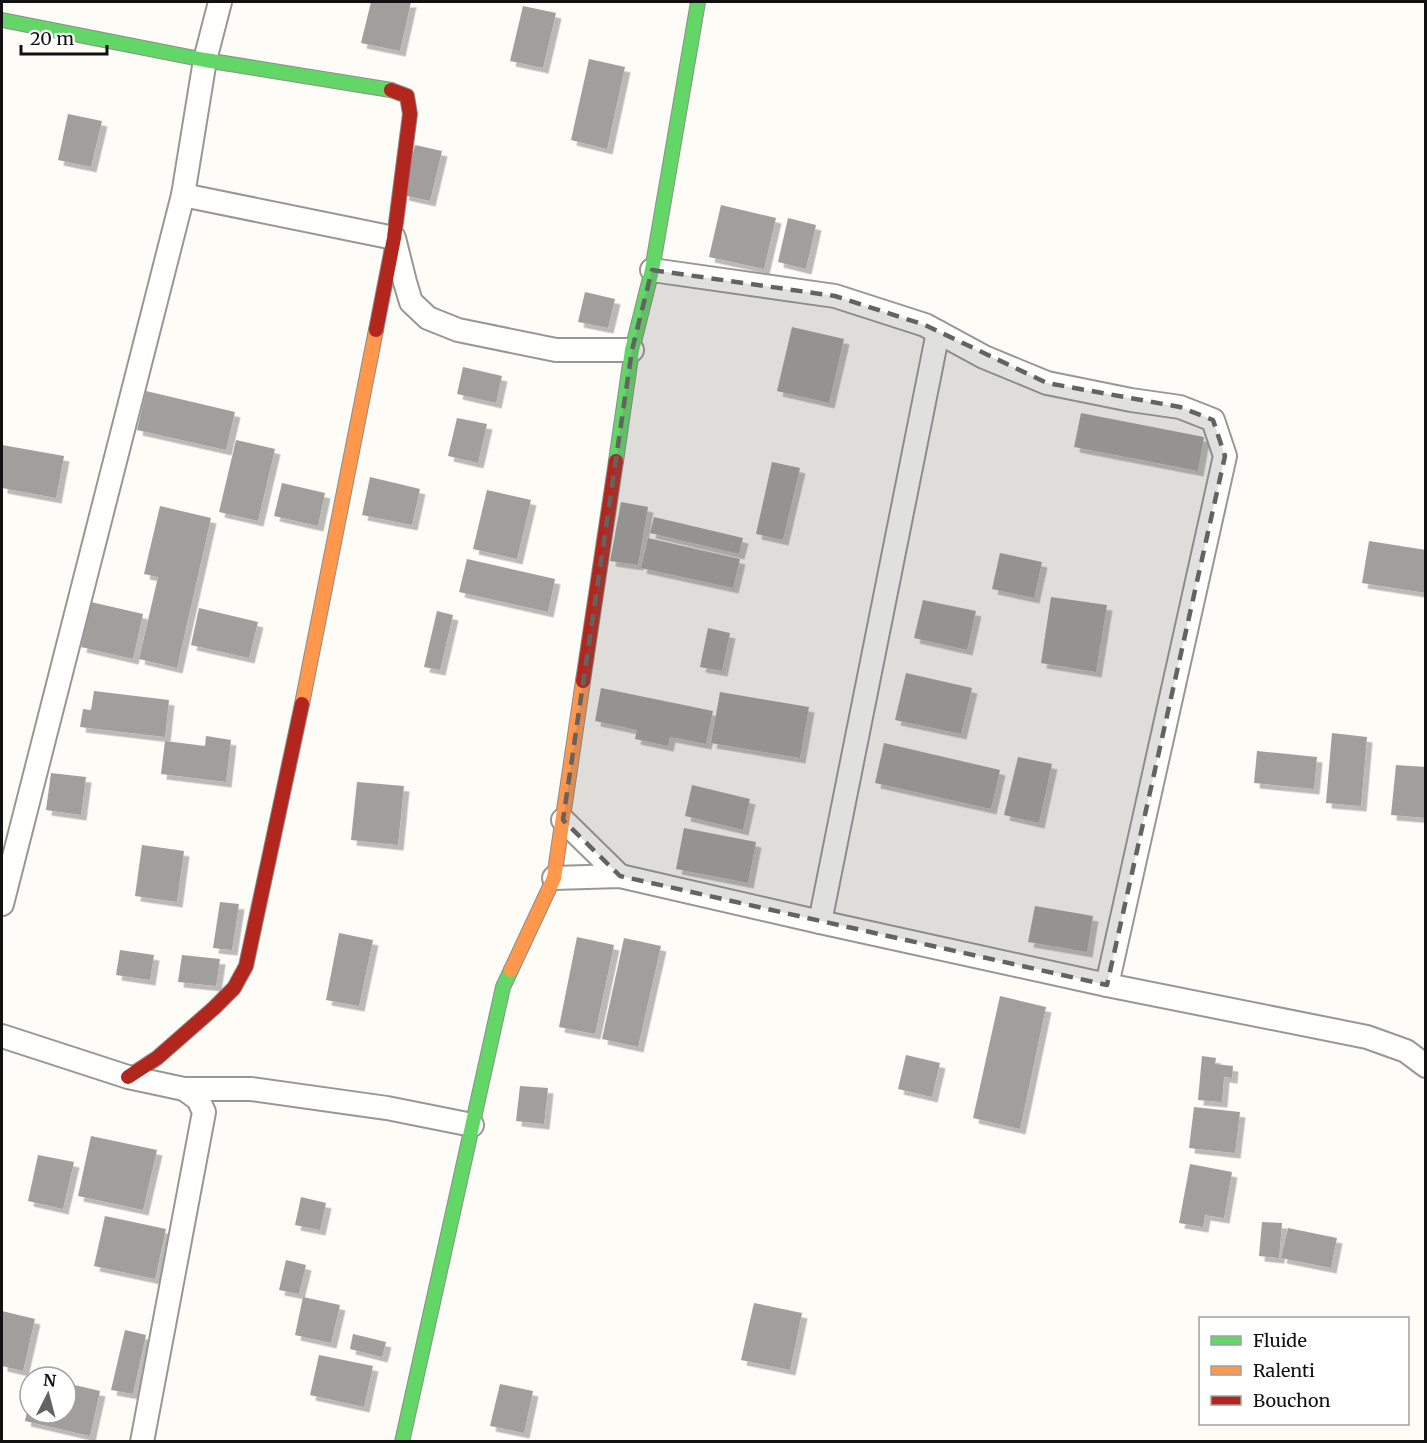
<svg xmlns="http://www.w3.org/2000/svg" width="1427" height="1443" font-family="Merriweather,serif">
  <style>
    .building { fill: #a19f9c; filter: url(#shadow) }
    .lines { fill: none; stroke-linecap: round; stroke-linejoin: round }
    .street-casing { stroke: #979795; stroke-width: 26 }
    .fast-casing { stroke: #8e8d8b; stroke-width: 16 }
    .slow-casing { stroke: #8e8d8b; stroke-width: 16 }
    .jam-casing { stroke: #8e8d8b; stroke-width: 16 }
    .street { stroke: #fffffe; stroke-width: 22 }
    .fast { stroke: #63d668; stroke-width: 14 }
    .slow { stroke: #ff974d; stroke-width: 14 }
    .jam { stroke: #b3261e; stroke-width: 14 }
    .marked { fill: #646362; fill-opacity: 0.2; stroke: #646362; stroke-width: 4.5; stroke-dasharray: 12 8; stroke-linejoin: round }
  </style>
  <defs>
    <filter id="shadow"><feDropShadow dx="5.5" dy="5.5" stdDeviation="0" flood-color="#0004"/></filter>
  </defs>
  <rect width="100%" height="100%" fill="#fdfcf7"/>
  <g class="building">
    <path d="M371 2H411L400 51 361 43Z"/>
    <path d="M523 6 556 13 543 68 510 61Z"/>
    <path d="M589 59 625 67 607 149 571 140Z"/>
    <path d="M68 114 102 121 91 167 58 160Z"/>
    <path d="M415 145 442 151 430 201 403 195Z"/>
    <path d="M721 205 776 218 764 269 709 257Z"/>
    <path d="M788 218 816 225 806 269 778 262Z"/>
    <path d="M585 292 615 299 608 328 578 322Z"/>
    <path d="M792 327 844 339 829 403 777 391Z"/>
    <path d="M463 367 502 376 496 403 457 394Z"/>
    <path d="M146 391 235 412 226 450 137 430Z"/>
    <path d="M1081 413 1204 437 1198 471 1074 447Z"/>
    <path d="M457 418 487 424 478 463 448 456Z"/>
    <path d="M236 440 275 449 258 521 219 512Z"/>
    <path d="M2 445 64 456 56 498 2 488Z"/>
    <path d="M772 462 800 468 783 540 756 534Z"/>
    <path d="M370 477 420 489 412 525 362 515Z"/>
    <path d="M282 483 325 493 318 526 274 516Z"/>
    <path d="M487 490 531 500 517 559 473 549Z"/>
    <path d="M621 502 648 507 638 565 610 561Z"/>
    <path d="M160 506 211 518 177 668 139 659 158 577 144 574Z"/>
    <path d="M654 517 743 538 739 554 650 533Z"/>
    <path d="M648 538 740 559 733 588 641 568Z"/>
    <path d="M1369 541 1426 550V593L1362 583Z"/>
    <path d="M1000 553 1042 562 1034 598 992 589Z"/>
    <path d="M467 559 555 579 548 612 459 592Z"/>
    <path d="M1051 597 1107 605 1096 672 1041 663Z"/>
    <path d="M923 600 976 611 967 650 914 638Z"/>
    <path d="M91 602 143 614 133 659 81 647Z"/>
    <path d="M199 608 258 622 249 658 191 645Z"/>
    <path d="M437 611 453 615 440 670 424 667Z"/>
    <path d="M708 628 730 633 722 671 700 667Z"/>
    <path d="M906 673 972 688 961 734 895 720Z"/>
    <path d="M601 688 713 711 706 744 670 737 668 746 635 739 637 730 595 721Z"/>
    <path d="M94 691 169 700 165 737 80 727 83 709 91 710Z"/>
    <path d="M720 692 809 707 800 758 711 743Z"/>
    <path d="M1332 733 1367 737 1361 806 1326 803Z"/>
    <path d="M206 736 231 740 226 782 161 774 165 741 205 746Z"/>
    <path d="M884 743 1000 770 991 809 875 783Z"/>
    <path d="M1257 751 1317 757 1314 789 1254 783Z"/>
    <path d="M1018 757 1052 764 1039 823 1004 815Z"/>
    <path d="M1396 765 1426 767V818L1391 815Z"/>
    <path d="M51 773 86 777 81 815 46 810Z"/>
    <path d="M357 782 404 786 398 845 351 840Z"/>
    <path d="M692 785 750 799 743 830 685 816Z"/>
    <path d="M684 828 756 842 748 883 676 869Z"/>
    <path d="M142 845 184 851 177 902 135 896Z"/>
    <path d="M220 902 239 904 232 950 213 948Z"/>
    <path d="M1035 906 1093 916 1087 952 1028 942Z"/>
    <path d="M339 933 373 940 359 1006 326 1000Z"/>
    <path d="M577 937 614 945 595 1034 559 1027Z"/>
    <path d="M624 938 661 946 638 1047 602 1039Z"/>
    <path d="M120 950 154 955 150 980 116 975Z"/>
    <path d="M182 955 220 959 216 986 178 982Z"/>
    <path d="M1000 996 1046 1007 1020 1129 973 1118Z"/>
    <path d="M906 1055 940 1063 932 1097 898 1089Z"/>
    <path d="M1202 1056 1216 1058 1215 1064 1233 1066 1232 1078 1224 1077 1222 1102 1198 1100Z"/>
    <path d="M520 1086 548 1088 544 1124 516 1121Z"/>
    <path d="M1194 1107 1240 1112 1235 1153 1189 1148Z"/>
    <path d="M91 1136 157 1150 143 1210 78 1196Z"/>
    <path d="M38 1155 74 1162 63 1209 28 1201Z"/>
    <path d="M1190 1164 1232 1172 1224 1218 1205 1215 1203 1227 1179 1223Z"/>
    <path d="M301 1197 326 1203 320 1230 295 1225Z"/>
    <path d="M105 1216 166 1229 155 1279 94 1266Z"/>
    <path d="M1262 1222 1282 1223 1279 1258 1259 1256Z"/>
    <path d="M1288 1228 1337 1238 1331 1268 1281 1258Z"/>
    <path d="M286 1260 306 1265 299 1294 279 1290Z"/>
    <path d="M303 1297 340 1305 331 1343 295 1335Z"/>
    <path d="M754 1303 802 1313 790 1370 741 1360Z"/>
    <path d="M2 1311 35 1319 23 1371 2 1366Z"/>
    <path d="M125 1330 146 1335 133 1394 111 1390Z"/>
    <path d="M353 1334 386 1342 382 1357 350 1349Z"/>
    <path d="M319 1355 373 1366 364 1407 310 1395Z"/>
    <path d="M66 1383 100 1391 90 1436 25 1421 29 1402 30 1413H66Z"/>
    <path d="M500 1384 533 1391 524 1433 490 1426Z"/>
  </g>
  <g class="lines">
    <g class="street-casing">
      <g id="street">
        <path d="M183 195 394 238 405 282 411 302 428 318 458 330 556 350H632"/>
        <path d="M652 270 835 296 925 325 984 357 1047 383 1131 400 1180 407 1213 420 1225 456 1107 985"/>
        <path d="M563 820 620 876"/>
        <path d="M554 878 620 876 820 922 1107 985 1367 1037 1406 1051 1426 1066"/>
        <path d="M2 904 183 195 205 60 220 2"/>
        <path d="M820 922 938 332"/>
        <path d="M2 1036 128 1077 184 1089H251L387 1108 472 1125"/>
        <path d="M142 1442 204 1112 198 1099 184 1089"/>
      </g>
    </g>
    <g class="fast-casing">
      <g id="fast">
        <path d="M2 20 205 60 391 90"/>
        <path d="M616 461 632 350 652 270 698 2"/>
        <path d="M402 1442 503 987 511 970"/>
      </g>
    </g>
    <g class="slow-casing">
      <g id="slow">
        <path d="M302 704 376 330"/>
        <path d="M511 970 554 878 583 681"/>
      </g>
    </g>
    <g class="jam-casing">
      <g id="jam">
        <path d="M376 330 394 238 410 114 407 96 391 90"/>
        <path d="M583 681 616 461"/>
        <path d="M128 1077 157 1058 214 1008 234 988 246 966 302 704"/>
      </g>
    </g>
    <use href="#street" class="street"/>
    <use href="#fast" class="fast"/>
    <use href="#slow" class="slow"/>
    <use href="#jam" class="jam"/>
  </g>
  <path class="marked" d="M652 270 835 296 925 325 1047 383 1180 407 1213 420 1225 456 1107 985 620 876 563 820 632 350Z"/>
  <rect width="1427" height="1443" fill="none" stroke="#111111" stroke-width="6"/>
  <rect x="1199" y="1317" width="210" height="108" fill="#ffffff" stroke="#a0a0a0" stroke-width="1.5"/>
  <rect x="1211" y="1336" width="30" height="9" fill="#63d668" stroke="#a0a0a0" stroke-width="1.5"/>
  <text x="1253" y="1347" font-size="18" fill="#111111">Fluide</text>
  <rect x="1211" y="1366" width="30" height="9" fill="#ff974d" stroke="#a0a0a0" stroke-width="1.5"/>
  <text x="1253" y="1377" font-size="18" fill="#111111">Ralenti</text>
  <rect x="1211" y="1396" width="30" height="9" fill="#b3261e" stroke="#a0a0a0" stroke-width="1.5"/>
  <text x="1253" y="1407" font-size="18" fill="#111111">Bouchon</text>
  <g transform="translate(48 1395) rotate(6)"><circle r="28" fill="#ffffff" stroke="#a0a0a0" stroke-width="1.5"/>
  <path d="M0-4.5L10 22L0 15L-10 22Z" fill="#646362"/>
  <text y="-9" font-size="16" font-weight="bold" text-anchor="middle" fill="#111111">N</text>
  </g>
  <path d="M21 45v9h86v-9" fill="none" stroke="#111111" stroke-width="3"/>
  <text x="30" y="45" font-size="18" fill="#111111" stroke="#ffffff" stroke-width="4.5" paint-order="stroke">20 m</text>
</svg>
